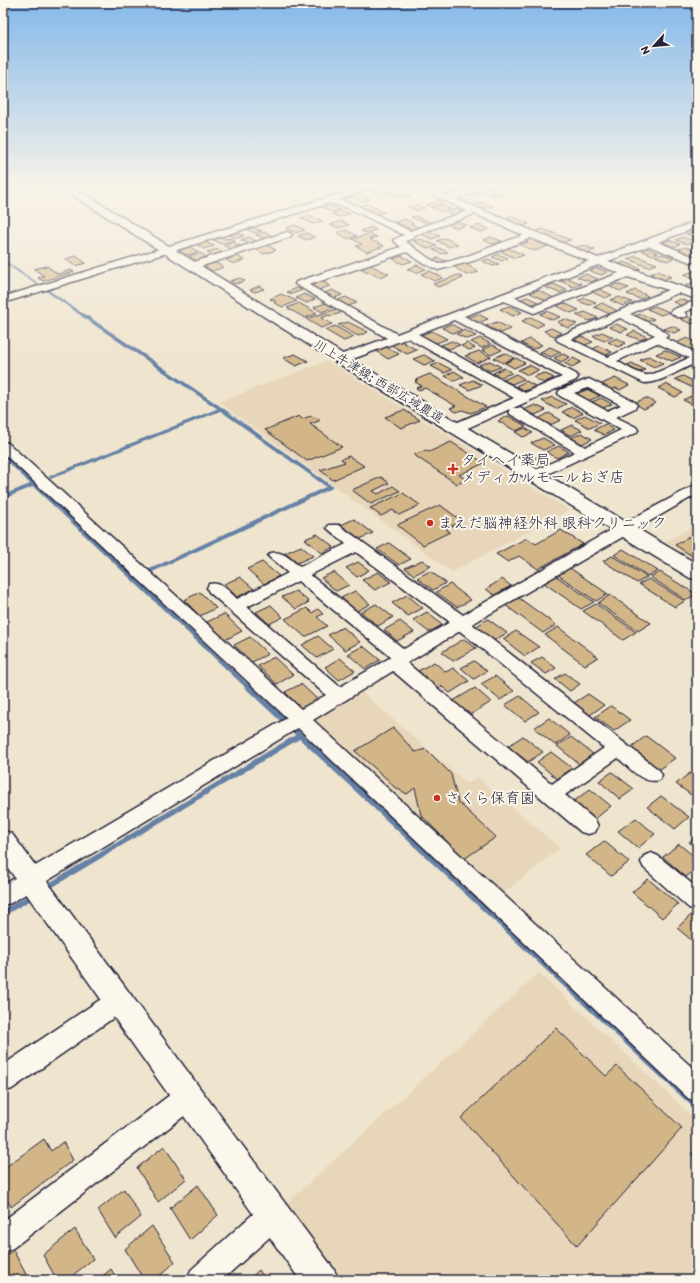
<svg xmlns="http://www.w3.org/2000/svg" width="700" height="1283" font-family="Itim,'Klee One',sans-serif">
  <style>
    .built { fill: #e7d6b9 }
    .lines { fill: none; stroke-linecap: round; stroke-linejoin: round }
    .stream-far4 { stroke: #6581a5; stroke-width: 2.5 }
    .stream-far3 { stroke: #6581a5; stroke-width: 3.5 }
    .stream-far2 { stroke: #6581a5; stroke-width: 4 }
    .stream-far1 { stroke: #6581a5; stroke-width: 5.5 }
    .stream { stroke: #6581a5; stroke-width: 6 }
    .building { fill: #d3b688; stroke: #22223b }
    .minor-casing { stroke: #22223b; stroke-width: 3 }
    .tertiary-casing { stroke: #22223b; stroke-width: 3 }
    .secondary-casing { stroke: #22223b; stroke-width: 3 }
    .minor { fill: #fbf7ec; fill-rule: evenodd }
    .tertiary { fill: #fbf7ec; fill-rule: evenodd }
    .secondary { fill: #fbf7ec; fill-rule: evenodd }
    .poi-dot { fill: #c8321e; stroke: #fbf7ec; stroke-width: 1.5 }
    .labels { text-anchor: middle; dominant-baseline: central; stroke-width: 4; stroke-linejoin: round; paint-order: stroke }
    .far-street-label { font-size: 13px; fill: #22223b; stroke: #fbf7ec }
    .poi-label { font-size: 15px; fill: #22223b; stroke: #fbf7ec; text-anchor: start }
  </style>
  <rect width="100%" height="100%" fill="#efe4ce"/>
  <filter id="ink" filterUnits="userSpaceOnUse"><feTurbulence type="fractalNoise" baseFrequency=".025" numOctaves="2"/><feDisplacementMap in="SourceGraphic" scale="8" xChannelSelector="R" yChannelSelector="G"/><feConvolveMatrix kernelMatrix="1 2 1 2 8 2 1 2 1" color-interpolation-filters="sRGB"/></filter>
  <g filter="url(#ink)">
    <g class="built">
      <path d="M327 361 569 510 452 572 219 402Z"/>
      <path d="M697 524V565L662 544Z"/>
      <path d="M360 691 468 784 477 777 560 848 502 894 313 719Z"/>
      <path d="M539 973 697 1121V1280H344L286 1204Z"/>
    </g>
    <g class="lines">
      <g class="stream-far4">
        <path d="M3 191 30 189"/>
        <path d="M3 261 39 285"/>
        <path d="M45 289 84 316"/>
      </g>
      <g class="stream-far3">
        <path d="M83 315 221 409 320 480"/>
        <path d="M3 455 29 480"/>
        <path d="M51 477 221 409"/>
      </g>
      <g class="stream-far2">
        <path d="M28 479 248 687"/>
        <path d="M3 497 35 484"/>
        <path d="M150 571 330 487 319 479"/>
      </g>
      <g class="stream-far1">
        <path d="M247 686 529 950"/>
        <path d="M46 888 299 736"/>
        <path d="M3 913 34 895"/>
      </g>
      <g class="stream">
        <path d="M528 949 697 1107"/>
        <path d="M694 1154 697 1151"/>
      </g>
    </g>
    <g class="building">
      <path d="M380 187 393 193 384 195 371 190Z"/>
      <path d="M456 187 466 190 457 194 447 190Z"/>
      <path d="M495 191 504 194 497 196 488 193Z"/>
      <path d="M401 192 411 196 402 198 393 194Z"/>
      <path d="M358 194 370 199 362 202 350 196Z"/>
      <path d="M441 200 445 202 430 207 425 205Z"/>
      <path d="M482 202 493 206 480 210 470 206Z"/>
      <path d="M328 204 340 210 332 212 319 206Z"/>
      <path d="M366 204 384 212 374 215 358 206Z"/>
      <path d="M416 205 425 208 417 211 408 207Z"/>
      <path d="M441 205 451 209 442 212 432 208Z"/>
      <path d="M456 209 465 213 456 216 447 212Z"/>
      <path d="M342 211 350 214 339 217 332 214Z"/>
      <path d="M310 216 322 221 313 224 301 218Z"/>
      <path d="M415 216 433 223 429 224 411 217Z"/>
      <path d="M511 216 529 224 520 227 502 219Z"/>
      <path d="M405 219 413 223 411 224 421 228 413 230 395 222Z"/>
      <path d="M341 221 349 225 338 228 330 225Z"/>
      <path d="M456 221 466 225 457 228 447 224Z"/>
      <path d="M295 225 305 230 296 233 286 228Z"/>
      <path d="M479 225 489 229 481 232 470 228Z"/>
      <path d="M252 227 262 231 255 233 246 229Z"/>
      <path d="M371 227 376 230 366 233 361 231Z"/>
      <path d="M543 229 571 240 561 243 534 232Z"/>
      <path d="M346 230 357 236 348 239 337 233Z"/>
      <path d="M236 231 244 236 237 238 228 234Z"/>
      <path d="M430 231 440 236 432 239 421 234Z"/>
      <path d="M694 231 697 232V238L686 234Z"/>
      <path d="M265 232 274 237 265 239 256 235Z"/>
      <path d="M307 233 315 237 306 240 298 236Z"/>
      <path d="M370 234 377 237 369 239 384 246 367 252 356 246 362 244 352 239Z"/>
      <path d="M219 236 226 239 231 238 235 240 221 244 210 238Z"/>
      <path d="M249 237 257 242 249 244 241 240Z"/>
      <path d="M491 237 502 241 493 244 483 240Z"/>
      <path d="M683 237 694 241 687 244 676 240Z"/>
      <path d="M445 238 458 244 449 247 437 241Z"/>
      <path d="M531 238 536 240 534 241 548 246 535 251 520 245 528 242 524 240Z"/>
      <path d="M421 239 437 246 429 249 413 241Z"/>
      <path d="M669 240 680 244 674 247 663 242Z"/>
      <path d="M205 242 214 246 204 249 196 244Z"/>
      <path d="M233 242 241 246 231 249 223 245Z"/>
      <path d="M267 245 276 250 264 254 255 249Z"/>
      <path d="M583 245 595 250 587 253 575 248Z"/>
      <path d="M190 247 198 252 187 255 179 251Z"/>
      <path d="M686 247 694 250 691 251 697 254 693 255 678 249Z"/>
      <path d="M439 248 448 252 442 254 433 250Z"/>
      <path d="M508 248 524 255 515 258 500 251Z"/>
      <path d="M646 248 658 253 652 255 641 250Z"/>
      <path d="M217 249 226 254 215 257 207 252Z"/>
      <path d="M200 253 208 258 197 261 189 256Z"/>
      <path d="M498 254 508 258 502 261 492 257Z"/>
      <path d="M662 254 674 258 667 261 655 256Z"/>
      <path d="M76 256 86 263 75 266 65 259Z"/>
      <path d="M237 256 244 260 233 264 226 260Z"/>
      <path d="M402 256 412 261 403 264 393 259Z"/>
      <path d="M636 256 657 264 648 267 628 259Z"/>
      <path d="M438 258 446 261 439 263 431 260Z"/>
      <path d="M488 259 499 264 493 266 482 261Z"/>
      <path d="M625 262 641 269 634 271 617 264Z"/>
      <path d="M216 263 224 267 212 271 204 266Z"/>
      <path d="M464 263 479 272 466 275 452 265Z"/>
      <path d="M370 265 389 274 379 277 360 268Z"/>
      <path d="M417 265 426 269 416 273 407 269Z"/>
      <path d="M47 266 58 274 71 270 74 272 43 281 38 278 44 276 34 269Z"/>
      <path d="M597 268 608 272 601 275 590 271Z"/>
      <path d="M696 270 697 277 692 279 683 275Z"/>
      <path d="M430 271 443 278 434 281 421 274Z"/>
      <path d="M658 271 671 277 663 280 650 274Z"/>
      <path d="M585 274 598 279 591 282 577 277Z"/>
      <path d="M458 275 463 278 438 287 433 284Z"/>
      <path d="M240 278 245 281 235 284 230 281Z"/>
      <path d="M568 278 582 284 574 287 560 281Z"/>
      <path d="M322 281 330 286 318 290 309 286Z"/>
      <path d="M697 281V291L685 286Z"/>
      <path d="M553 284 567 290 559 293 545 287Z"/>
      <path d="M617 284 629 288 621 291 610 287Z"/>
      <path d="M259 286 264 289 255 292 250 290Z"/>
      <path d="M297 288 302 290 292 294 287 292Z"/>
      <path d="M599 289 612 295 605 298 592 292Z"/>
      <path d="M332 290 342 295 335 298 325 293Z"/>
      <path d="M538 290 554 298 547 301 530 293Z"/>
      <path d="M635 290 648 296 640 299 627 294Z"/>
      <path d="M281 294 297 301 283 307 274 303 276 301 270 299Z"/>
      <path d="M304 294 315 299 307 303 296 298Z"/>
      <path d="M346 297 357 303 348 306 338 300Z"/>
      <path d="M527 297 538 302 530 305 519 300Z"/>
      <path d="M619 297 632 302 623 306 610 300Z"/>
      <path d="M585 298 596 302 589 305 578 301Z"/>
      <path d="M681 299 693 304 685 307 673 302Z"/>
      <path d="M299 303 317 313 305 318 287 308Z"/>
      <path d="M326 303 334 307 322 312 314 307Z"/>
      <path d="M564 303 579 310 571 313 557 306Z"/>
      <path d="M602 303 618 311 610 314 594 307Z"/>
      <path d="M509 306 522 312 513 316 500 309Z"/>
      <path d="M655 306 669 312 661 315 647 309Z"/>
      <path d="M336 309 343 312 332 316 329 315 321 318 332 324 321 328 306 319Z"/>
      <path d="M547 311 560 317 552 320 540 314Z"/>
      <path d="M585 312 598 318 589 321 576 315Z"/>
      <path d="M478 314 488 319 478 323 467 318Z"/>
      <path d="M641 314 654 319 647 322 634 316Z"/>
      <path d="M686 316 697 321V322L692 324 680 319Z"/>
      <path d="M531 317 544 324 536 328 522 321Z"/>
      <path d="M565 319 577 324 568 328 557 322Z"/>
      <path d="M348 322 368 332 358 336 338 325Z"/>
      <path d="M497 322 511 329 501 333 486 326Z"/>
      <path d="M451 324 462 330 453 333 442 328Z"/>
      <path d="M616 324 628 329 621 332 609 327Z"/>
      <path d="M335 326 354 337 344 341 325 330Z"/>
      <path d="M672 326 681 330 674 333 664 329Z"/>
      <path d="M551 328 562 333 554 336 544 331Z"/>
      <path d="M465 330 476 336 467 339 456 334Z"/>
      <path d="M432 331 447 339 436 343 421 335Z"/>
      <path d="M634 331 647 337 640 340 627 335Z"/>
      <path d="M602 332 613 337 604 341 593 336Z"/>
      <path d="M581 336 593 342 585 345 574 340Z"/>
      <path d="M480 338 491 344 482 348 471 342Z"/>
      <path d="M617 338 626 343 618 347 608 342Z"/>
      <path d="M687 338 697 343V348L692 351 676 343Z"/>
      <path d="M530 339 542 345 533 349 521 343Z"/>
      <path d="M401 341 417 350 407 354 391 345Z"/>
      <path d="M452 341 460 345 449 349 441 345Z"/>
      <path d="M467 343 475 348 469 350 461 346Z"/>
      <path d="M493 345 502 350 491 355 482 350Z"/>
      <path d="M599 346 612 352 604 356 590 350Z"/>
      <path d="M386 347 399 354 388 359 376 351Z"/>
      <path d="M550 347 561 352 551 357 540 352Z"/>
      <path d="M665 350 681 357 672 361 656 354Z"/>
      <path d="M479 351 491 357 477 363 465 356Z"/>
      <path d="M505 353 514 358 503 363 494 358Z"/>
      <path d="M295 354 308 361 296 366 283 358Z"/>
      <path d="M563 354 570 357 561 362 554 358Z"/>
      <path d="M424 355 435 361 424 365 413 359Z"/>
      <path d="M649 356 663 363 654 367 640 360Z"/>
      <path d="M516 358 525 363 514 368 505 363Z"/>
      <path d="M573 358 581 362 572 367 564 363Z"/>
      <path d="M490 361 501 367 490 371 479 365Z"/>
      <path d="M439 363 452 370 444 373 431 366Z"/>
      <path d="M632 363 645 370 638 373 625 366Z"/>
      <path d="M529 365 539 370 528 375 518 370Z"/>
      <path d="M504 368 512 373 501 377 493 373Z"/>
      <path d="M454 371 464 377 454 381 445 376Z"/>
      <path d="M544 373 554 378 543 383 533 377Z"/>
      <path d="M430 374 486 407 471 413 462 410 456 412 450 408 456 406 425 388 419 390 416 388 422 386 415 382 417 381 415 380Z"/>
      <path d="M516 374 524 379 512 384 503 380Z"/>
      <path d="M683 376 697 383V386L693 388 675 379Z"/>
      <path d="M615 378 629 385 620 390 616 388 611 390 600 385Z"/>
      <path d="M473 380 482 385 469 390 460 385Z"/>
      <path d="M526 381 535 386 525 391 516 386Z"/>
      <path d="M666 384 683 393 675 397 658 388Z"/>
      <path d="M587 389 600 396 588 401 576 394Z"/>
      <path d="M691 396 697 399V407L683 400Z"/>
      <path d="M552 397 566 404 556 409 542 401Z"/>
      <path d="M601 398 612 404 603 408 592 402Z"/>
      <path d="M646 398 656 403 644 409 634 403Z"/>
      <path d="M535 405 546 410 535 415 524 410Z"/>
      <path d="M572 407 583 413 573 418 562 412Z"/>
      <path d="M404 410 420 420 401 428 385 417Z"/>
      <path d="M549 413 561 420 550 425 538 419Z"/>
      <path d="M585 415 600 423 590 428 575 420Z"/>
      <path d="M299 416 302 419 311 416 319 419V421L310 424 342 447 307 461 265 430Z"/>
      <path d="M508 416 526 426 516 431 498 421Z"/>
      <path d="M605 424 614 430 604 435 594 430Z"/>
      <path d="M572 425 582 430 571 436 561 430Z"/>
      <path d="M525 428 533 433 523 437 515 432Z"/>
      <path d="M582 433 592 439 582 444 571 438Z"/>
      <path d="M543 438 555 445 543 450 531 443Z"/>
      <path d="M451 442 484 463 459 475 467 480 457 484 414 455 426 450 429 452Z"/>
      <path d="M559 446 569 452 557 458 546 452Z"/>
      <path d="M349 456 364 466 333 480 320 470 345 462 341 459Z"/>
      <path d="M539 456 549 462 536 469 526 463Z"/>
      <path d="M381 477 389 483 373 491 378 494 393 486 400 491 371 504 352 490Z"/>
      <path d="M403 493 420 505 399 515 393 510 381 516 370 508Z"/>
      <path d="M440 505 462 521 446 529 450 532 423 545 397 525Z"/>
      <path d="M354 519 373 533 360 539 341 525Z"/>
      <path d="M561 530 583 544 538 569 519 556 508 562 496 554 527 538 536 544Z"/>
      <path d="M697 532V559L675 545Z"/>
      <path d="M317 534 334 547 322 553 305 539Z"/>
      <path d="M389 543 411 559 399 565 377 549Z"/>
      <path d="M301 546 313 556 297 563 285 553Z"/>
      <path d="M623 549 658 571 648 576 614 555Z"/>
      <path d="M612 556 647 577 637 583 603 561Z"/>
      <path d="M422 560 431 566 414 575 405 568Z"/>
      <path d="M262 562 279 576 264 584 247 569Z"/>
      <path d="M358 562 369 570 357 577 346 568Z"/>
      <path d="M570 568 608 594 596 601 558 575Z"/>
      <path d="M430 571 446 583 433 590 417 578Z"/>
      <path d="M334 572 349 585 336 591 321 578Z"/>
      <path d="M378 572 391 582 375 590 362 580Z"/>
      <path d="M660 572 696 594 686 600 650 577Z"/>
      <path d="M556 576 594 602 581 609 544 583Z"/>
      <path d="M240 577 254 589 237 597 224 584Z"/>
      <path d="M502 579 511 586 494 595 486 589Z"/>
      <path d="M649 579 685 601 675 607 639 584Z"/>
      <path d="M450 584 471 600 457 607 436 592Z"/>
      <path d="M296 591 309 602 296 609 282 597Z"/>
      <path d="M355 591 370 604 357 611 341 598Z"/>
      <path d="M200 592 216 608 200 616 184 600Z"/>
      <path d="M407 595 423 608 408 616 392 603Z"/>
      <path d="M610 595 651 623 638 631 598 603Z"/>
      <path d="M519 598 556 625 543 633 505 605Z"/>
      <path d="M376 604 393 617 378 626 361 612Z"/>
      <path d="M596 604 636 632 623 640 583 611Z"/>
      <path d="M271 605 283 617 269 624 256 612Z"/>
      <path d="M307 608 312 613 318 609 323 614 317 617 327 626 305 637 285 619Z"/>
      <path d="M427 612 442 625 429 632 413 620Z"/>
      <path d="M224 614 242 631 225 640 207 622Z"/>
      <path d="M488 619 507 633 493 641 475 627Z"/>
      <path d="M400 621 414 632 397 641 384 630Z"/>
      <path d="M343 627 360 642 345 650 328 635Z"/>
      <path d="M558 627 598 657 585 665 545 635Z"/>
      <path d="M516 631 539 647 525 656 503 639Z"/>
      <path d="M318 636 333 649 317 658 302 645Z"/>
      <path d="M250 637 268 654 252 662 234 645Z"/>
      <path d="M464 639 476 648 453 661 442 652Z"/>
      <path d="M363 646 380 660 365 669 348 654Z"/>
      <path d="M274 657 293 675 277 684 258 666Z"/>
      <path d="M542 657 556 668 546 674 531 663Z"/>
      <path d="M340 658 355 671 339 680 325 667Z"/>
      <path d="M474 661 487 671 474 679 461 668Z"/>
      <path d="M434 662 446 672 453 668 469 681 450 693 441 686 438 688 418 671Z"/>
      <path d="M565 673 580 684 570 691 555 679Z"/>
      <path d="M495 676 514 691 500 700 481 684Z"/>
      <path d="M301 684 318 700 302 709 285 692Z"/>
      <path d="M475 688 491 702 470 715 453 701Z"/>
      <path d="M588 694 604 705 590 715 574 703Z"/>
      <path d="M520 696 539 712 525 721 505 705Z"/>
      <path d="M611 706 630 720 614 731 595 717Z"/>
      <path d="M549 718 570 735 555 745 534 728Z"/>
      <path d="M393 728 415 752 426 749 451 774 458 802 496 837 464 859 421 815 415 788 407 794 394 787 387 779 355 751Z"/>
      <path d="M523 736 543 752 528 762 508 746Z"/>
      <path d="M646 736 675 758 659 770 630 748Z"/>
      <path d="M571 737 593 754 579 764 557 746Z"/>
      <path d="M551 752 572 768 557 779 537 762Z"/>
      <path d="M612 772 634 789 620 799 599 781Z"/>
      <path d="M690 773 697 778V799L676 784Z"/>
      <path d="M590 789 611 806 594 820 573 802Z"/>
      <path d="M661 796 689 817 675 829 647 807Z"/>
      <path d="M636 818 655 834 638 848 618 831Z"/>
      <path d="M697 835V848L689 842Z"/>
      <path d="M604 841 629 862 611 876 586 855Z"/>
      <path d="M679 844 697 859V868L686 877 663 857Z"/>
      <path d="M648 879 678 904 662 918 632 892Z"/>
      <path d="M692 914 697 919V945L677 928Z"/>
      <path d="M556 1028 606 1076 617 1066 682 1128 577 1246 461 1118Z"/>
      <path d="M44 1139 51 1151 63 1142 73 1160 11 1207 3 1192V1169Z"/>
      <path d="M164 1146 186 1179 158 1202 137 1168Z"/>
      <path d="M198 1185 218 1215 190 1240 170 1208Z"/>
      <path d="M124 1189 141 1217 115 1238 98 1210Z"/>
      <path d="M152 1226 175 1262 155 1280H144L125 1249Z"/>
      <path d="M75 1229 93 1259 67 1280H57L43 1255Z"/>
      <path d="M13 1250 29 1280H3V1258Z"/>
      <path d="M111 1269 117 1280H98Z"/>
      <path d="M259 1270 266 1280H248Z"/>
    </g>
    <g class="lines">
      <g class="minor-casing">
        <g id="minor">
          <path d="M365 186H378L339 200 356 205 410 231 467 211 413 186H425L448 196 480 186H493L456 199 598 258 697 221V227L658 242 694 257 697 256V262H690L649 246 608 261 697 292V299L678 293 630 314 660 328 668 335 665 338 697 353V363C679 369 663 383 644 383L558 341 556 339 558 337 668 290 628 277 534 313 504 301 464 316 576 374 578 377 576 380 513 408H520L585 447 621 430 560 396 558 393 560 390 589 379 635 402 637 405 635 408 616 417 636 427 638 430 636 433 534 480 529 479 527 476 529 473 575 452 510 414 509 411 510 409 461 431H451L449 428 451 425 514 398 408 338 345 362 341 363 335 359 337 356 387 338 295 284 296 282 401 247 393 240 404 235 350 209 330 203 3 303V297ZM475 214 523 235 465 257 439 264 427 257 405 241 414 238 415 235ZM531 238 589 261 397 334 309 285 407 252 419 261 438 270 473 261ZM598 265 619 273 534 306 514 297ZM620 318 655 335 608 357 571 339ZM454 320 562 377 525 393 418 334ZM657 343 689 358C681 361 651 377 646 375 636 373 626 366 617 361ZM588 388 621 405 607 411 574 393Z"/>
          <path d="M287 232 290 233 292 235 290 237 196 268H188L187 266 188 264Z"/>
          <path d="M697 300V307L684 312 687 315 685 317H677L670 312 672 310Z"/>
          <path d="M3 442 8 443 301 709 326 695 209 592 207 588 209 584C221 581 229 591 237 599L288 573 268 556 271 553C283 550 291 560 300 567L346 544 327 528 329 525H339L463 615 604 534 697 484V494L472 624 659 770 662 775 659 780C643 785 629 767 618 758L565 795 595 820 598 826 595 832 588 834 581 832 393 671 313 720 697 1072V1102L688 1098 298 728 11 903 3 905V885L287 718 3 453ZM356 552 450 622 404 649 310 575ZM298 581 391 657 340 687 247 607ZM460 631 604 748 552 784 407 663Z"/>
          <path d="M651 853 658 856 697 888V910L689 908 644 868 641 862 644 856Z"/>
          <path d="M118 990 126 993 130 1001 126 1009 12 1089 3 1092V1065L110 993Z"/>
          <path d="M188 1084 197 1088 201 1097 197 1106 13 1248 3 1252V1221L179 1088Z"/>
          <path d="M273 1201 283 1205 287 1215 283 1225 222 1280H187L191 1270 263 1205Z"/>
        </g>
      </g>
      <g class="tertiary-casing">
        <path id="tertiary" d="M3 830 12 834 333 1268 339 1280H300L3 861Z"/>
      </g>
      <g class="secondary-casing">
        <path id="secondary" d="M58 186H72L346 356 697 564V579L690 578 336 362Z"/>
      </g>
      <use href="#minor" class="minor"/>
      <use href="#tertiary" class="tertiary"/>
      <use href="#secondary" class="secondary"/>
    </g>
  </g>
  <linearGradient id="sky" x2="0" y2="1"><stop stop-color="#85b9ea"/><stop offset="0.51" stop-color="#f8f3e9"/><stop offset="1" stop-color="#f8f3e9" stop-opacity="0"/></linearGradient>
  <rect width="700" height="366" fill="url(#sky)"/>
  <g class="poi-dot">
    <path d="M451 463h4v4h4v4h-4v4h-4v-4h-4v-4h4z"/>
    <circle cx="430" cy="523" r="4"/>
    <circle cx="437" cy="798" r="4"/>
  </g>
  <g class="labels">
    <g class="far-street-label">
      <text transform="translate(379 381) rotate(31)">川上牛津線; 西部広域農道</text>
    </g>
    <g class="poi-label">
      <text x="461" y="460">タイヘイ薬局<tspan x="461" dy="17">メディカルモールおぎ店</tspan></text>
      <text x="438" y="523">まえだ脳神経外科 眼科クリニック</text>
      <text x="445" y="798">さくら保育園</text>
    </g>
  </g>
  <rect width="700" height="1283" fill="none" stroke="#fbf7ec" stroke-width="16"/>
  <rect x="8" y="8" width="684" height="1267" fill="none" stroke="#22223b" stroke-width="1.5" filter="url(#ink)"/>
  <g transform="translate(654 46) rotate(243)" stroke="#fbf7ec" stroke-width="3" paint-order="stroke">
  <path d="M0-3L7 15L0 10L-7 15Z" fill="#22223b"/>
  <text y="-6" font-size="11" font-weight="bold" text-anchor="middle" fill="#22223b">N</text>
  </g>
</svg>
